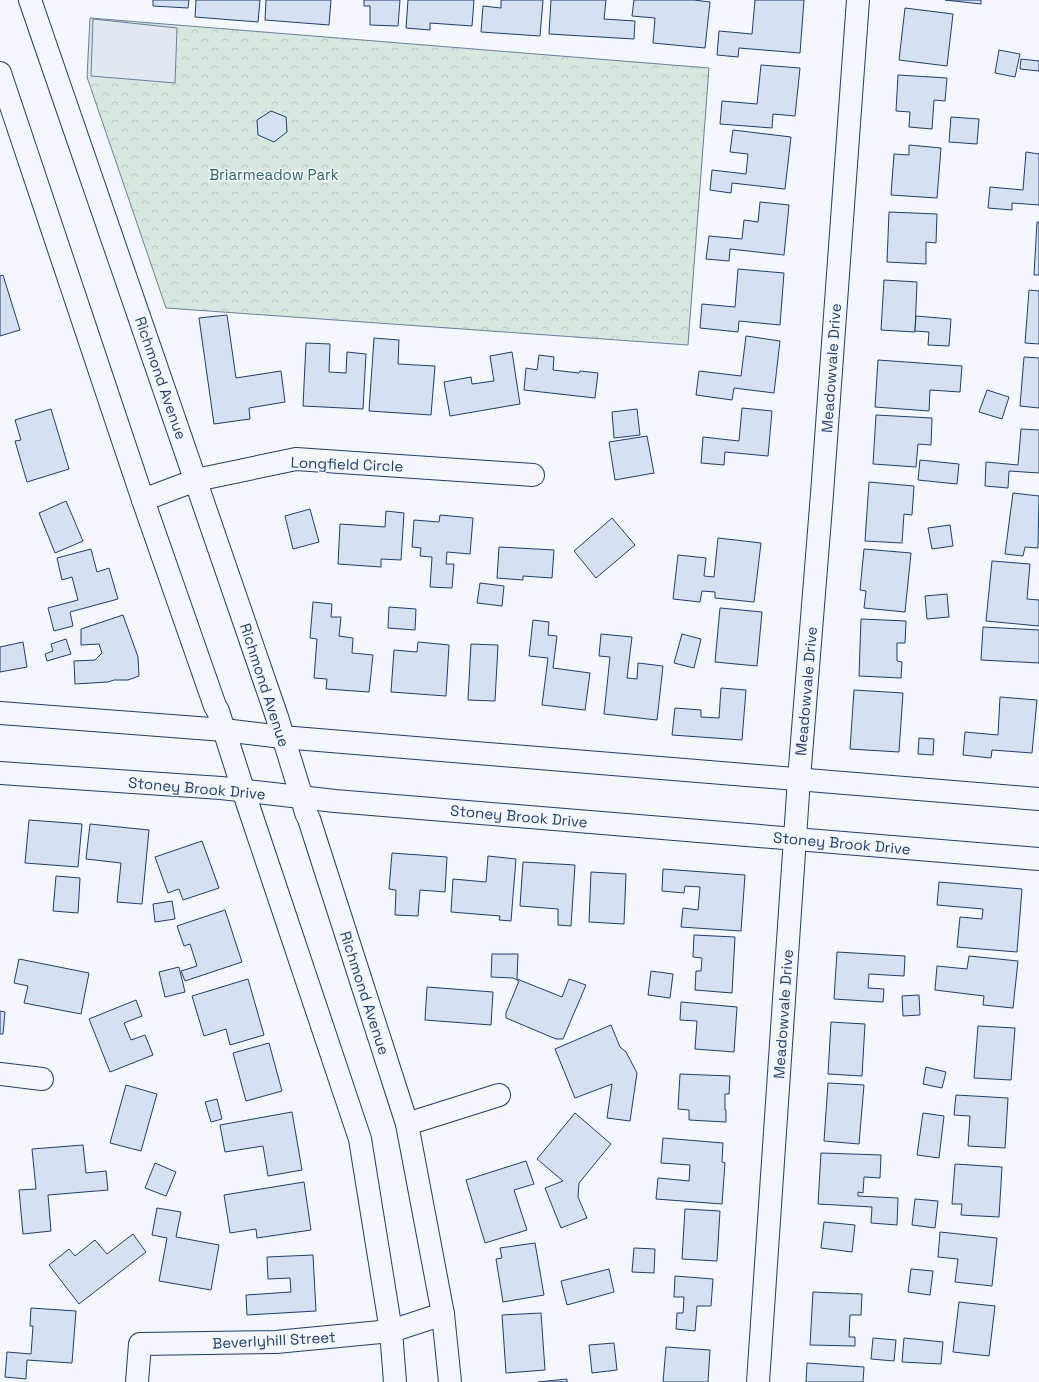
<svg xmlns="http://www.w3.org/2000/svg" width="1039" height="1382" font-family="'Space Grotesk',sans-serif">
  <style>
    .forest { fill: url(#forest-crowns); stroke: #687fa3 }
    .parking { fill: #e3e8f0; stroke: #687fa3 }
    .building { fill: #d5e0f0; stroke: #1d3f73 }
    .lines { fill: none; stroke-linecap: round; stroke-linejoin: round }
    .minor-casing { stroke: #1d3f73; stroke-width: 24 }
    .major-casing { stroke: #1d3f73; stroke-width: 24 }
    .minor { stroke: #f4f7fb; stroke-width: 22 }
    .major { stroke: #f4f7fb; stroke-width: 22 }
    .labels { text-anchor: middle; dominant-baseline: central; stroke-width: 3; stroke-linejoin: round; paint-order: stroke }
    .park-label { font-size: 15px; fill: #2c6c60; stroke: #f4f7fb }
    .street-label { font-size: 15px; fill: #1d3f73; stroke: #f4f7fb }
  </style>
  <defs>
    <pattern id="forest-crowns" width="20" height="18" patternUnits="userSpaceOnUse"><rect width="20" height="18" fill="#d7e8df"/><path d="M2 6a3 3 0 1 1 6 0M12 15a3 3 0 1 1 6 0" fill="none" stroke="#b8c8c3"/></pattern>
  </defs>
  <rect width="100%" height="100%" fill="#f4f7fb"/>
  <path class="forest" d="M90 18 709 68 688 345 166 308 87 77Z"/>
  <path class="parking" d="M93 19 177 28 175 83 91 76Z"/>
  <g class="building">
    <path d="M153 0H189L188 8 153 6Z"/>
    <path d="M196 0H260L258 22 195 17Z"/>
    <path d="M266 0H331L329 25 265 20Z"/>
    <path d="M364 0H400L398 26 370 25V6H364Z"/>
    <path d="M408 0H474L472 26 430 23V30L406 28Z"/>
    <path d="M501 0H543L540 36 481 32 483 6 501 8Z"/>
    <path d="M551 0H606L604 19 635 21 634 39 549 34Z"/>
    <path d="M634 0H694L710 2 705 48 653 43 655 18 632 16Z"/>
    <path d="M755 0H804L800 53 739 48 738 57 717 55 719 31 752 34Z"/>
    <path d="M945 0H981V4Z"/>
    <path d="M905 8 953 14 947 66 899 60Z"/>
    <path d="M999 50 1020 54 1015 77 995 73Z"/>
    <path d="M1021 59 1039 61V71L1020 69Z"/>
    <path d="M761 65 800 68 795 116 773 114 772 128 720 124 722 101 757 104Z"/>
    <path d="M898 75 947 78 945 101 934 100 932 129 909 127 910 112 896 111Z"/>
    <path d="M271 111 286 117 287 132 274 142 258 135 257 120Z"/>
    <path d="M951 117 979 119 977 144 949 142Z"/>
    <path d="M733 130 791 137 785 189 732 183 731 193 710 190 712 170 746 174 748 154 730 152Z"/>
    <path d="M909 145 941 148 937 198 891 195 894 154 909 155Z"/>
    <path d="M1026 152 1039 154V205L1012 203V210L988 208 990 187 1023 190Z"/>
    <path d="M760 202 789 205 784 255 730 249 729 261 706 259 709 236 742 239 744 220 758 222Z"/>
    <path d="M889 212 937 214 936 243 926 242V264L887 262Z"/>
    <path d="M1037 222H1039V275H1034Z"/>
    <path d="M738 269 784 273 780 325 739 321 738 332 700 328 702 304 735 307Z"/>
    <path d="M3 275 20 330 0 336V276Z"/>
    <path d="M884 280 917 282 915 332 881 330Z"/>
    <path d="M1029 290 1039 291V344L1025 343Z"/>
    <path d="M227 315 236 378 281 371 285 402 249 408 250 419 214 424 199 318Z"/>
    <path d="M916 316 951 319 949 346 928 345 929 332 915 331Z"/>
    <path d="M746 336 780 341 774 393 734 388 732 400 696 395 699 371 741 376Z"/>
    <path d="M374 338 399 340 398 364 435 366 431 415 369 411Z"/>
    <path d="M306 343 330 344 329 372 346 373 347 352 366 354 363 409 303 406Z"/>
    <path d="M512 352 520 404 450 416 444 382 471 377 472 384 494 381 490 356Z"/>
    <path d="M539 355 554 357 553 370 579 373 580 371 598 373 595 398 524 390 526 368 537 370Z"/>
    <path d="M1024 357 1039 358V408L1020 406Z"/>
    <path d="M878 360 962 366 960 392 930 390 929 411 875 407Z"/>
    <path d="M987 390 1009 397 1002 419 979 412Z"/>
    <path d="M742 408 772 411 768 456 725 452 724 465 701 463 703 437 739 441Z"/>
    <path d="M51 409 69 469 27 482 15 441 21 440 15 420Z"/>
    <path d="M637 409 640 435 614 438 612 412Z"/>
    <path d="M876 415 932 418 931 445 918 444 916 467 873 464Z"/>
    <path d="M1021 429 1039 430V473L1009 471 1008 488 985 486 986 462 1018 465Z"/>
    <path d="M647 436 654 473 615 480 609 442Z"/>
    <path d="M920 460 959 464 957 484 918 480Z"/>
    <path d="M869 482 914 486 912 515 904 514 902 543 865 541Z"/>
    <path d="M1013 493 1039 496 1038 548 1025 547 1023 556 1005 554Z"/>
    <path d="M66 501 83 541 55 553 39 513Z"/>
    <path d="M310 509 319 542 293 549 285 516Z"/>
    <path d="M386 511 404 513 401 560 381 559V567L338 564 340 524 385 527Z"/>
    <path d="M440 515 473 518 470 554 447 552 446 564H454L452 588 430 587 432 557 420 556 421 548 412 547 414 520 439 522Z"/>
    <path d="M612 518 635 545 596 578 574 551Z"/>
    <path d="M950 525 953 546 932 549 928 528Z"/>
    <path d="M718 538 761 543 754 602 715 598V592L702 591 700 602 673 599 678 555 706 558 704 576 714 577Z"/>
    <path d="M499 547 554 550 552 578 523 576V580L497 578Z"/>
    <path d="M91 549 97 572 109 568 118 599 70 612 73 626 54 631 48 608 78 600 72 577 62 580 57 558Z"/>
    <path d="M864 549 911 553 905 612 864 608 866 591 860 590Z"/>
    <path d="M992 561 1030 564 1027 599 1039 600V626L986 621Z"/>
    <path d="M480 583 504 586 502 606 477 603Z"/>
    <path d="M947 594 949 617 927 619 925 596Z"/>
    <path d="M313 602 332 604 331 617H341L339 636 353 638 352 653 373 655 369 692 326 689 327 679 314 678 317 639 310 638Z"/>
    <path d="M389 607 416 609 415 630 388 628Z"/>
    <path d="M720 608 762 612 757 666 715 662Z"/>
    <path d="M123 615 138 657 139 676 128 680H114L108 682 75 684 74 661 95 660 102 653 99 644 81 645V629Z"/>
    <path d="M861 619 906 621 905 643H897V661L902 662 901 678 859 676Z"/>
    <path d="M533 620 549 622 548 635 557 636 553 668 590 673 585 710 542 705 548 658 529 656Z"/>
    <path d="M983 627 1039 630V663L981 660Z"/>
    <path d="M601 634 632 637 627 678 637 679 638 663 663 666 657 720 604 714 610 657 599 656Z"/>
    <path d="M682 634 701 639 694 668 674 663Z"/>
    <path d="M66 639 71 654 47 661 45 654 53 651 51 644Z"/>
    <path d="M23 642 27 667 0 672V647Z"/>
    <path d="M418 642 449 645 446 696 391 692 394 650 417 652Z"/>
    <path d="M471 644 498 645 495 701 468 700Z"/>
    <path d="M721 688 746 690 742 740 672 735 675 708 701 710V717L719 718Z"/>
    <path d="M854 690 903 693 899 752 850 749Z"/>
    <path d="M1000 697 1037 700 1032 753 992 750 991 758 963 755 965 732 998 735Z"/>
    <path d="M919 738 934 739 933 755 918 754Z"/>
    <path d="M29 820 82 824 78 867 25 863Z"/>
    <path d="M90 824 149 830 142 904 117 902 121 863 86 859Z"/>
    <path d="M202 841 219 888 183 900 179 889 168 893 155 857Z"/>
    <path d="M392 853 447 857 445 892 420 890 418 916 395 915 396 890 389 889Z"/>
    <path d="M488 856 516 859 511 921 499 920 500 916 451 912 453 879 486 882Z"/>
    <path d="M523 862 575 865 571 926 558 925V909L520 906Z"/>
    <path d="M663 869 745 875 741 931 681 927 683 908 698 910 700 887 685 886 684 893 662 891Z"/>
    <path d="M591 872 626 874 624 924 589 922Z"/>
    <path d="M56 876 80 878 78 913 53 911Z"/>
    <path d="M939 882 1022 889 1017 952 957 947 960 917 982 919 983 909 937 905Z"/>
    <path d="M172 901 175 919 155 922 153 904Z"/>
    <path d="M225 910 242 962 185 981 181 971 197 966 190 944 184 946 177 926Z"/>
    <path d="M694 935 735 937 732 993 695 990 696 971H701L702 958 693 957Z"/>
    <path d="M837 952 905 956 904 976 869 974 868 988 884 989 883 1002 834 999Z"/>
    <path d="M492 954H518L517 979 562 997 569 979 586 985 563 1039H556L506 1018V1013L519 981 513 978 491 977Z"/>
    <path d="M969 956 1018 961 1013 1008 983 1005 984 996 935 990 937 966 967 969Z"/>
    <path d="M19 959 89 973 81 1014 24 1003 28 986 14 983Z"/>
    <path d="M179 967 185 992 165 997 159 972Z"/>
    <path d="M651 971 673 974 670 998 648 995Z"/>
    <path d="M248 979 264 1035 230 1045 226 1029 204 1036 192 996Z"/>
    <path d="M427 987 493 992 491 1025 425 1020Z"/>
    <path d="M919 995 920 1015 903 1016 902 996Z"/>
    <path d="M136 1000 142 1016 124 1023 131 1040 145 1035 153 1055 110 1072 89 1019Z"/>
    <path d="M681 1002 737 1007 734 1052 695 1049 697 1021 680 1020Z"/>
    <path d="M0 1011 5 1012 3 1034H0Z"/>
    <path d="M831 1022 865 1024 862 1076 828 1074Z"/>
    <path d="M611 1025 620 1047 626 1052 637 1073 630 1121 607 1118 612 1084 575 1098 555 1049Z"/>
    <path d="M978 1026 1015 1028 1011 1080 974 1078Z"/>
    <path d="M269 1043 282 1091 246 1101 233 1053Z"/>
    <path d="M926 1067 946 1072 942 1088 923 1084Z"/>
    <path d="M680 1074 730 1076 729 1094H725V1110H726V1122L689 1120V1110L678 1109Z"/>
    <path d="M828 1083 864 1085 859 1144 824 1141Z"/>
    <path d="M126 1085 157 1094 141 1151 110 1143Z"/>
    <path d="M956 1095 1008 1098 1005 1148 968 1146 970 1116 954 1115Z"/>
    <path d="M217 1099 222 1119 211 1122 205 1102Z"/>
    <path d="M292 1112 302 1170 268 1176 263 1146 225 1152 220 1125Z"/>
    <path d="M575 1113 611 1144 579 1183 578 1197 587 1218 561 1228 545 1188 563 1181 537 1159Z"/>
    <path d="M923 1113 944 1116 939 1158 917 1155Z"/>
    <path d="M663 1138 723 1143 722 1162 725 1163 722 1204 656 1199 658 1178 689 1181 690 1165 661 1163Z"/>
    <path d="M83 1145 86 1173 106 1171 108 1190 48 1195 51 1231 23 1234 19 1190 36 1189 32 1149Z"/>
    <path d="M821 1153 881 1155 880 1178 864 1177 863 1193 858 1192V1196L898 1198 897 1225 871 1223 872 1207 818 1204Z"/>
    <path d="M526 1161 534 1184 514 1190 527 1230 485 1243 466 1180Z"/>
    <path d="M155 1163 176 1172 166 1196 145 1188Z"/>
    <path d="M955 1164 1002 1167 999 1217 961 1215 962 1204H952Z"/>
    <path d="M304 1182 311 1230 257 1238 256 1229 230 1233 224 1195Z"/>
    <path d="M915 1199 938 1201 935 1228 912 1225Z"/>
    <path d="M157 1208 181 1212 176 1237 219 1245 211 1290 159 1281 167 1238 152 1235Z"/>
    <path d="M685 1209 720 1211 717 1261 682 1259Z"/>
    <path d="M824 1222 855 1225 852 1252 821 1248Z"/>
    <path d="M940 1232 997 1238 992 1286 955 1282 958 1259 938 1257Z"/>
    <path d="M133 1234 146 1252 79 1304 49 1265 69 1249 75 1256 95 1240 107 1254Z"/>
    <path d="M535 1243 544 1295 503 1302 496 1259 502 1258 500 1248Z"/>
    <path d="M634 1248 655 1249 654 1273 632 1272Z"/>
    <path d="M313 1255 316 1311 247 1315 246 1295 291 1292 290 1278 268 1279 267 1257Z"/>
    <path d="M609 1269 614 1292 567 1305 561 1281Z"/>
    <path d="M911 1269 933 1271 930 1295 908 1292Z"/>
    <path d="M675 1276 713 1279 711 1306H697L695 1331 676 1329 677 1313H683L684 1297H674Z"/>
    <path d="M813 1292 862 1294 861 1315H850L849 1337H855V1346L810 1345Z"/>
    <path d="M959 1302 995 1306 989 1356 953 1352Z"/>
    <path d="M31 1308 76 1311 72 1363 27 1360 26 1379 5 1377 7 1352 31 1354 33 1326H30Z"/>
    <path d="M541 1313 545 1370 506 1373 502 1315Z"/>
    <path d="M873 1338 896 1340 894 1361 871 1359Z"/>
    <path d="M904 1338 943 1342 941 1364 902 1362Z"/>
    <path d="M614 1343 617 1370 592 1373 589 1345Z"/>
    <path d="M666 1347 710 1350 708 1382H663Z"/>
    <path d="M807 1363 864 1367 863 1382H806Z"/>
    <path d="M567 1379V1382H538Z"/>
  </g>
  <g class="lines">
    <g class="minor-casing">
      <g id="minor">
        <path d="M143 500 196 480 296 459 533 475"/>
        <path d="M0 713 224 730 282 737 1039 799"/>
        <path d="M0 773 221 788 335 801 1039 859"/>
        <path d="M0 1074 42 1079"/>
        <path d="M407 1124 499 1095"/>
        <path d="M137 1382 140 1344 276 1342 391 1331 443 1314"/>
        <path d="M758 1382 799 779 822 494 858 0"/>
      </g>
    </g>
    <g class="major-casing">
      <g id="major">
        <path d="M30 0 277 717 302 798 306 813 309 819 407 1124 443 1314 450 1382"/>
        <path d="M0 73 143 500 215 706 218 711 248 805 360 1139 391 1331 395 1382"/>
      </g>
    </g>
    <use href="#minor" class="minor"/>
    <use href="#major" class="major"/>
  </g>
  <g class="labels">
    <g class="park-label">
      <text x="274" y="174">Briarmeadow Park</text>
    </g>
    <g class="street-label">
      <text transform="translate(831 368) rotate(-86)">Meadowvale Drive</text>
      <text transform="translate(161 378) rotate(71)">Richmond Avenue</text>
      <text transform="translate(347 464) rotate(2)">Longfield Circle</text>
      <text transform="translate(265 685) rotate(72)">Richmond Avenue</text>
      <text transform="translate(806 691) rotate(-85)">Meadowvale Drive</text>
      <text transform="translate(197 788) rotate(5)">Stoney Brook Drive</text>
      <text transform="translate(519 816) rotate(5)">Stoney Brook Drive</text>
      <text transform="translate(842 843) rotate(5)">Stoney Brook Drive</text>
      <text transform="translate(365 993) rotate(72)">Richmond Avenue</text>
      <text transform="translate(783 1014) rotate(-86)">Meadowvale Drive</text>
      <text transform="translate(274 1340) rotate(-3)">Beverlyhill Street</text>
    </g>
  </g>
</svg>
